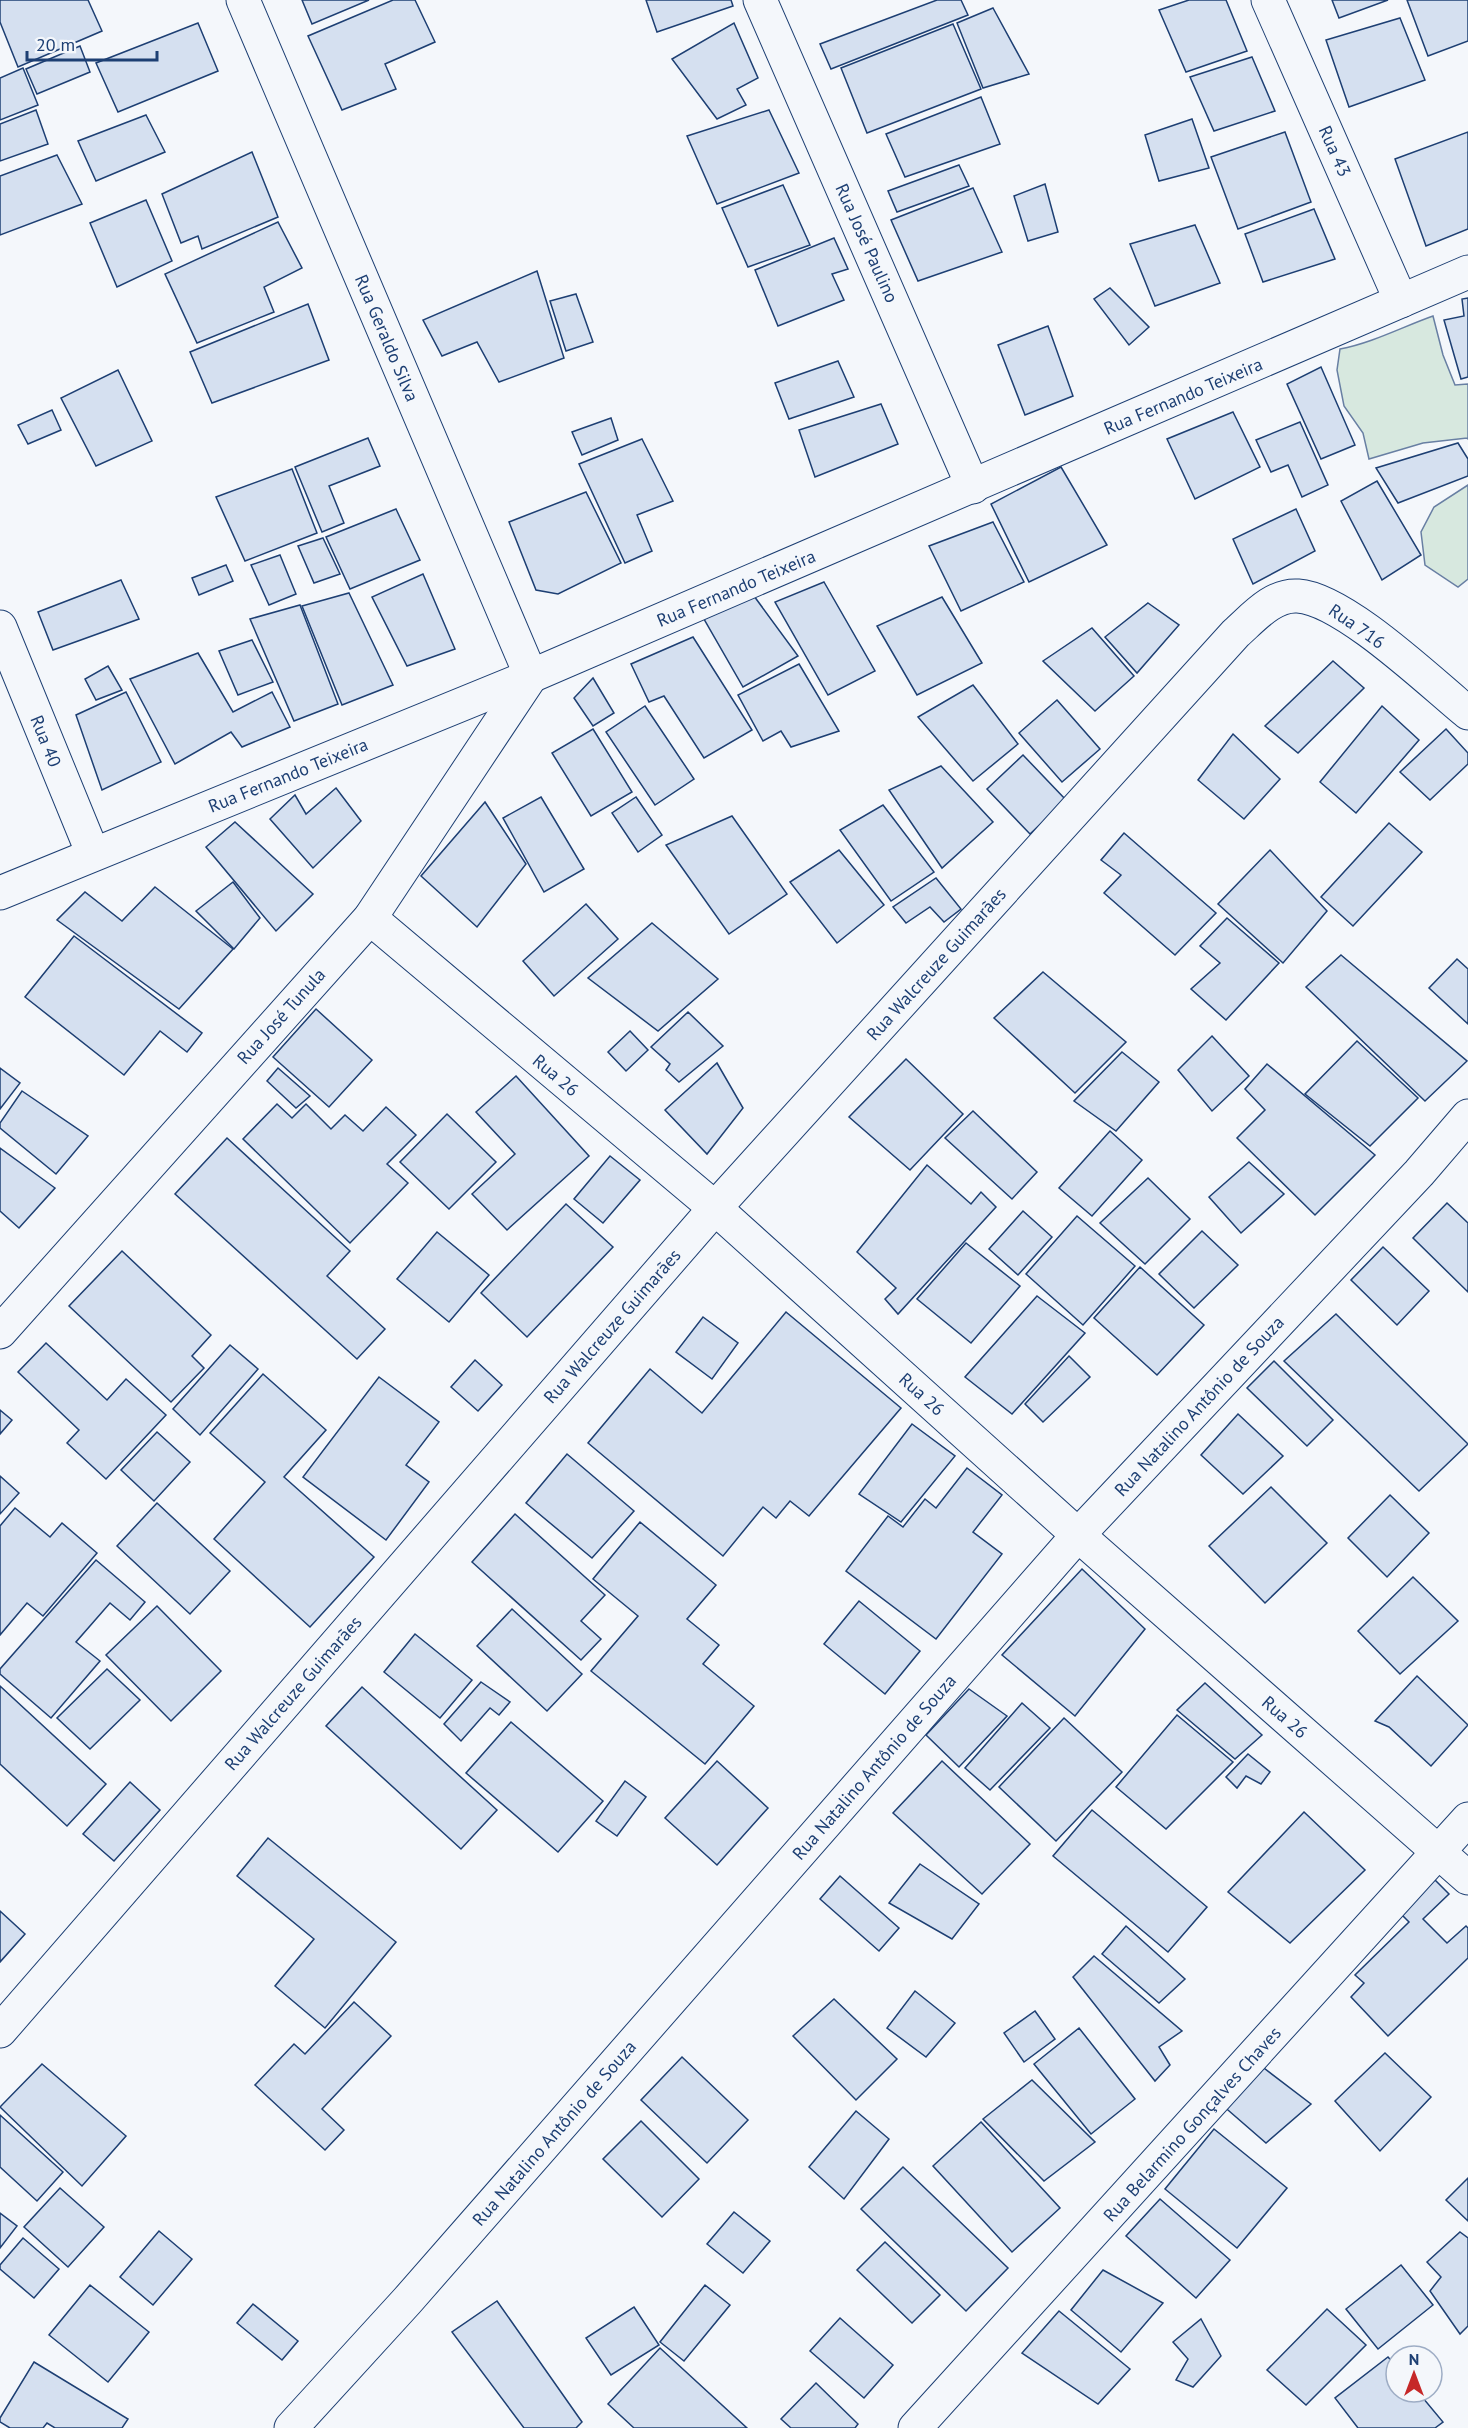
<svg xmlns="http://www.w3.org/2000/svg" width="1468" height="2428" font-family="'PT Sans',sans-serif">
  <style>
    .green { fill: #d7e8df; stroke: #687fa3; stroke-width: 1.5 }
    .building { fill: #d5e0f0; stroke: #1d3f73; stroke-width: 1.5 }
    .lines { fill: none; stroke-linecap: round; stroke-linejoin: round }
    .street-casing { stroke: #1d3f73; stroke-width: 35 }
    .street { stroke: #f4f7fb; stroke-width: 33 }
    .labels { text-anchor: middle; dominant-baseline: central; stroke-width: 4.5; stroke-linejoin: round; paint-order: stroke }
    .street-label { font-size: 18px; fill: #1d3f73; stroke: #f4f7fb }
  </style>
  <rect width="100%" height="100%" fill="#f4f7fb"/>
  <g class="green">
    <path d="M1433 316 1443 355 1455 385 1468 384V439L1467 438 1423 443 1369 459 1363 433 1344 406 1337 370 1340 349C1372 343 1402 327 1433 316Z"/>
    <path d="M1468 485V579L1458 587 1425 565 1421 532 1434 507Z"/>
  </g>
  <g class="building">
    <path d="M0 0H88L102 31 18 67 0 22Z"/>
    <path d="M302 0H369L312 24Z"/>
    <path d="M393 0H415L435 42 385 64 396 89 342 110 308 36Z"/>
    <path d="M646 0H731L733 6 657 32Z"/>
    <path d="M937 0H961L968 15 831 69 820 44Z"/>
    <path d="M1189 0H1226L1247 51 1186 72 1159 10Z"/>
    <path d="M1332 0H1388L1339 18Z"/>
    <path d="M1407 0H1468V41L1428 56Z"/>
    <path d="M993 8 1029 74 983 88 957 23Z"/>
    <path d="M1400 18 1425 80 1349 107 1326 40Z"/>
    <path d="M198 23 218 71 118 112 96 63Z"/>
    <path d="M734 23 758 78 737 89 746 105 717 119 672 59Z"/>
    <path d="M953 24 981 89 867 133 841 68Z"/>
    <path d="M80 46 90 72 37 94 26 69Z"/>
    <path d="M1252 57 1275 111 1214 131 1190 77Z"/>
    <path d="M23 68 38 105 0 120V78Z"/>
    <path d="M981 97 1000 144 905 177 886 134Z"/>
    <path d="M36 110 48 144 0 161V124Z"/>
    <path d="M769 110 799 173 717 204 687 136Z"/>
    <path d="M146 115 165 152 96 181 78 141Z"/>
    <path d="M1192 119 1209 168 1159 181 1145 135Z"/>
    <path d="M1285 132 1311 202 1238 229 1211 157Z"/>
    <path d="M1468 132V229L1426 246 1395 159Z"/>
    <path d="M252 152 278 217 202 249 198 236 181 243 162 194Z"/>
    <path d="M57 155 82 204 0 235V176Z"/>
    <path d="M959 165 969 186 897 212 888 191Z"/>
    <path d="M1045 184 1058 232 1028 241 1014 196Z"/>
    <path d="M783 185 810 245 748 267 722 208Z"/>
    <path d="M973 188 1002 252 918 281 891 220Z"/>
    <path d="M146 200 172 261 117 287 90 223Z"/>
    <path d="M1314 209 1335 259 1263 282 1245 234Z"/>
    <path d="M278 222 302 268 264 287 274 312 197 343 165 274Z"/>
    <path d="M1195 225 1220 283 1155 306 1130 244Z"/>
    <path d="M834 238 848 269 832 274 844 300 778 326 755 270Z"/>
    <path d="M537 271 564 358 499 382 477 342 442 356 423 320Z"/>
    <path d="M1110 288 1149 327 1129 345 1094 299Z"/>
    <path d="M576 294 593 342 566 351 550 301Z"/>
    <path d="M1468 298V377L1461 379 1444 320 1464 316 1462 299Z"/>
    <path d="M308 304 329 360 212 403 190 352Z"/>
    <path d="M1048 326 1073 396 1025 415 998 345Z"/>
    <path d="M838 361 854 397 789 419 775 383Z"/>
    <path d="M1321 367 1355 445 1321 459 1287 384Z"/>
    <path d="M118 370 152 441 96 466 61 398Z"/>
    <path d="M881 404 898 444 815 477 799 430Z"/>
    <path d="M52 410 61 430 28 444 18 425Z"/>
    <path d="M1233 412 1260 467 1195 499 1167 439Z"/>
    <path d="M611 418 618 440 582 455 572 432Z"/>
    <path d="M1300 422 1328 485 1302 497 1288 465 1271 472 1256 440Z"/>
    <path d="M368 438 380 466 329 486 344 523 322 532 295 467Z"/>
    <path d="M642 439 673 501 637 515 652 551 625 563 579 464Z"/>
    <path d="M1458 443 1468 459V476L1398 503 1376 468Z"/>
    <path d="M1061 467 1107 545 1029 582 991 504Z"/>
    <path d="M292 469 317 533 245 561 216 497Z"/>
    <path d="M1377 481 1421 555 1382 580 1341 501Z"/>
    <path d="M586 492 621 563 558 594 536 590 509 522Z"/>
    <path d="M396 509 420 560 350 589 326 537Z"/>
    <path d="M1296 509 1315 551 1253 584 1233 539Z"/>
    <path d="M993 522 1024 582 961 611 929 546Z"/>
    <path d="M323 538 340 574 314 583 298 546Z"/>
    <path d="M280 555 296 594 269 605 251 565Z"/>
    <path d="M226 565 233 581 199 595 192 578Z"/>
    <path d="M423 574 455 649 407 666 372 597Z"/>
    <path d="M121 580 139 619 53 650 38 612Z"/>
    <path d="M824 582 875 671 828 695 775 602Z"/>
    <path d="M349 593 393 685 342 705 302 606Z"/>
    <path d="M754 596 798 656 743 687 704 619Z"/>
    <path d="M942 597 982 663 917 695 877 626Z"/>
    <path d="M1148 603 1179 625 1137 673 1105 637Z"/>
    <path d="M300 605 338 704 294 721 250 619Z"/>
    <path d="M1092 628 1134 676 1095 711 1043 661Z"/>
    <path d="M693 637 752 730 704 758 664 696 649 702 631 664Z"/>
    <path d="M252 640 273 682 238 695 219 651Z"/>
    <path d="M198 653 233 712 272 692 290 727 242 747 231 732 175 764 130 679Z"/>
    <path d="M1333 661 1364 688 1298 753 1265 726Z"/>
    <path d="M799 664 839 731 791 747 781 731 763 741 738 695Z"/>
    <path d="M108 666 122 690 96 700 85 679Z"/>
    <path d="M593 678 614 713 593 726 574 698Z"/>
    <path d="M973 685 1018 744 973 781 918 717Z"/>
    <path d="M126 692 161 762 102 790 76 715Z"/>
    <path d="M1057 700 1100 749 1062 782 1019 733Z"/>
    <path d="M645 706 694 779 655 805 606 732Z"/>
    <path d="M1382 706 1419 740 1356 813 1320 782Z"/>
    <path d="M593 729 632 792 591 816 552 753Z"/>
    <path d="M1446 729 1468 753V764L1430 800 1400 772Z"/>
    <path d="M1233 734 1280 779 1244 819 1198 780Z"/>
    <path d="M1023 755 1066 800 1030 834 987 789Z"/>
    <path d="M941 766 993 822 942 868 889 790Z"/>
    <path d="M336 788 361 821 313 868 270 819 295 795 306 814Z"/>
    <path d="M541 797 584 869 544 892 503 818Z"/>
    <path d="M636 797 662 835 638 852 612 813Z"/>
    <path d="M485 802 526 864 477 927 421 876Z"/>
    <path d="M883 805 934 872 891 901 840 830Z"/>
    <path d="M732 816 787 894 729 934 666 845Z"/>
    <path d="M235 822 313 894 276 931 206 847Z"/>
    <path d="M1389 823 1422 852 1353 926 1321 897Z"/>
    <path d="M1124 833 1216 913 1175 955 1104 893 1121 875 1101 860Z"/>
    <path d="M839 850 884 905 837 943 790 882Z"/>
    <path d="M1270 850 1327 911 1283 963 1218 904Z"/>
    <path d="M936 878 961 909 944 922 930 907 906 923 893 907Z"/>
    <path d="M233 882 260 918 234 949 196 911Z"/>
    <path d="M155 887 233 949 179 1009 57 920 85 892 122 921Z"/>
    <path d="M586 904 618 939 554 996 523 961Z"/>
    <path d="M1227 918 1279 963 1226 1020 1191 989 1220 963 1200 946Z"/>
    <path d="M652 923 718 979 658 1031 588 978Z"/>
    <path d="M74 936 202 1033 187 1052 160 1031 124 1075 25 997Z"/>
    <path d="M1341 955 1467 1061 1425 1101 1306 987Z"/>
    <path d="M1457 959 1468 969V1024L1429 988Z"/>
    <path d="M1043 972 1126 1042 1075 1093 994 1018Z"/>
    <path d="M316 1009 372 1060 329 1107 273 1057Z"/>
    <path d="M688 1012 723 1046 679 1082 666 1070 670 1064 651 1047Z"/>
    <path d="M630 1031 648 1050 626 1071 608 1052Z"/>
    <path d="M1212 1036 1249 1076 1212 1111 1178 1070Z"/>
    <path d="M1357 1041 1418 1098 1370 1146 1305 1094Z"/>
    <path d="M1122 1052 1159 1082 1116 1131 1074 1101Z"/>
    <path d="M906 1059 963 1114 910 1170 849 1117Z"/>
    <path d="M717 1063 743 1108 707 1154 665 1110Z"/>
    <path d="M1267 1064 1375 1155 1315 1215 1237 1138 1265 1110 1245 1089Z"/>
    <path d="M0 1068 20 1083 0 1109Z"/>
    <path d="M278 1068 310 1096 296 1108 267 1081Z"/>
    <path d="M516 1076 589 1156 507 1230 472 1194 515 1154 476 1112Z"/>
    <path d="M22 1091 88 1136 56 1174 0 1128V1123Z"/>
    <path d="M277 1104 292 1118 306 1104 331 1129 345 1115 363 1131 386 1107 416 1135 387 1164 408 1183 350 1243 243 1139Z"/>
    <path d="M973 1111 1037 1172 1012 1199 945 1138Z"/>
    <path d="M447 1114 496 1162 449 1209 400 1162Z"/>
    <path d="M1110 1131 1142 1160 1092 1216 1059 1188Z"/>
    <path d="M227 1138 350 1251 327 1276 385 1329 357 1359 175 1194Z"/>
    <path d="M0 1148 55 1188 19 1228 0 1211Z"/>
    <path d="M610 1156 640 1180 603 1223 574 1199Z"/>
    <path d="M1249 1162 1284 1194 1241 1233 1209 1197Z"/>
    <path d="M927 1165 971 1204 981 1192 996 1207 898 1314 885 1299 896 1288 857 1252Z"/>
    <path d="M1148 1178 1190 1219 1145 1264 1100 1223Z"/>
    <path d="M1447 1203 1468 1223V1292L1413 1238Z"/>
    <path d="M566 1204 613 1247 527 1337 481 1293Z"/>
    <path d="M1023 1211 1052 1237 1018 1275 989 1249Z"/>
    <path d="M1077 1216 1135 1266 1083 1325 1026 1274Z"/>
    <path d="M1202 1231 1238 1265 1194 1308 1159 1274Z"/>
    <path d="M437 1232 489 1275 449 1322 397 1279Z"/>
    <path d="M966 1243 1020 1286 971 1343 917 1299Z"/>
    <path d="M1383 1247 1429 1291 1397 1325 1351 1280Z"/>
    <path d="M122 1251 211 1335 192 1356 204 1368 171 1402 69 1306Z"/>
    <path d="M1140 1267 1204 1325 1157 1375 1094 1318Z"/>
    <path d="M1037 1296 1085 1333 1012 1414 965 1377Z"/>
    <path d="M786 1312 901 1408 809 1516 790 1501 776 1518 763 1507 723 1556 588 1443 650 1369 702 1413Z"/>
    <path d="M1336 1314 1468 1444 1419 1491 1284 1361Z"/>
    <path d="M703 1317 738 1343 712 1379 676 1352Z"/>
    <path d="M46 1343 107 1400 126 1379 166 1415 106 1479 67 1443 79 1430 18 1372Z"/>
    <path d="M230 1345 258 1369 200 1435 173 1409Z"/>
    <path d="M1069 1356 1090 1377 1043 1422 1025 1404Z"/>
    <path d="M475 1360 502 1385 478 1411 451 1387Z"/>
    <path d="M1274 1361 1333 1420 1307 1446 1247 1388Z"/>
    <path d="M263 1374 326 1430 284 1477 374 1557 310 1627 214 1539 265 1482 210 1433Z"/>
    <path d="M379 1377 439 1422 406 1465 429 1482 386 1540 303 1477Z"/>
    <path d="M0 1410 12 1420 0 1434Z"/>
    <path d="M1238 1414 1283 1456 1243 1494 1201 1455Z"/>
    <path d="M912 1424 955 1456 901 1522 859 1494Z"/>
    <path d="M157 1432 190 1462 154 1501 121 1470Z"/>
    <path d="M567 1454 634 1511 592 1558 526 1503Z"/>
    <path d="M967 1468 1002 1495 973 1532 1002 1554 936 1639 846 1571 888 1516 903 1527 925 1499 936 1508Z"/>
    <path d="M0 1476 19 1493 0 1514Z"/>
    <path d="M1271 1487 1327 1543 1265 1603 1209 1546Z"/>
    <path d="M1390 1495 1429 1533 1387 1577 1348 1538Z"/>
    <path d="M157 1503 230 1571 190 1614 117 1546Z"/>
    <path d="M15 1508 50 1537 62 1523 97 1553 43 1616 27 1603 0 1635V1526Z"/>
    <path d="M515 1514 605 1595 581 1621 601 1639 581 1660 472 1562Z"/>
    <path d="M640 1522 716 1585 687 1619 719 1645 703 1664 754 1706 705 1764 591 1671 638 1616 593 1579Z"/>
    <path d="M96 1560 145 1602 130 1620 110 1603 76 1642 100 1661 51 1718 0 1674V1669Z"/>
    <path d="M1082 1569 1145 1629 1075 1716 1002 1655Z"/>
    <path d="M1413 1577 1458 1621 1400 1674 1358 1631Z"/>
    <path d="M859 1601 920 1651 885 1694 824 1644Z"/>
    <path d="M157 1606 221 1671 171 1721 106 1655Z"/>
    <path d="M512 1609 582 1674 547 1711 477 1646Z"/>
    <path d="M415 1634 472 1680 440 1718 384 1672Z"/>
    <path d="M107 1669 140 1700 90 1749 57 1718Z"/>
    <path d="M1417 1676 1468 1725 1431 1766 1389 1727 1375 1721Z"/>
    <path d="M481 1682 510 1702 499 1715 490 1708 461 1741 444 1724Z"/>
    <path d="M1205 1683 1262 1735 1235 1759 1177 1710Z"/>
    <path d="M0 1686 106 1784 67 1826 0 1764Z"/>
    <path d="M362 1687 497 1810 461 1849 326 1726Z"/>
    <path d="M969 1689 1007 1716 959 1767 926 1735Z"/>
    <path d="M1022 1703 1050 1728 990 1790 965 1768Z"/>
    <path d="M1177 1715 1233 1762 1166 1829 1116 1787Z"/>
    <path d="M1064 1718 1122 1772 1056 1841 999 1787Z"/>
    <path d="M511 1722 603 1801 558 1852 466 1773Z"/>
    <path d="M1248 1754 1270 1772 1261 1784 1246 1776 1237 1788 1226 1777Z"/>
    <path d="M717 1761 768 1808 717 1865 665 1818Z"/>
    <path d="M942 1761 1030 1844 982 1894 893 1813Z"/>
    <path d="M625 1781 646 1797 617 1836 596 1821Z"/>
    <path d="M130 1782 160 1810 114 1861 83 1834Z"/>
    <path d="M1092 1810 1207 1907 1168 1952 1053 1856Z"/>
    <path d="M1304 1812 1365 1870 1290 1943 1228 1892Z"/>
    <path d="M268 1838 396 1942 325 2028 275 1986 314 1939 237 1876Z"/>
    <path d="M920 1864 979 1904 952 1939 889 1903Z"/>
    <path d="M1428 1873 1449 1894 1423 1919 1447 1943 1466 1926 1468 1928V1958L1388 2036 1351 1997 1364 1983 1355 1975 1409 1922 1394 1907Z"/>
    <path d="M840 1876 899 1928 879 1951 820 1899Z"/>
    <path d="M0 1911 25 1934 0 1962Z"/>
    <path d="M1126 1926 1185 1979 1159 2003 1102 1954Z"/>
    <path d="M1094 1956 1182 2031 1159 2047 1170 2065 1155 2081 1073 1977Z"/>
    <path d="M915 1991 955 2023 926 2057 887 2028Z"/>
    <path d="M834 1999 897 2059 856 2100 793 2036Z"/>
    <path d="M354 2002 391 2036 322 2109 344 2130 325 2150 255 2085 294 2044 305 2054Z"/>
    <path d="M1035 2011 1055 2039 1024 2062 1004 2033Z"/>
    <path d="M1079 2028 1135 2099 1091 2134 1034 2064Z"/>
    <path d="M1385 2053 1431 2097 1380 2151 1335 2101Z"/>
    <path d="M682 2057 748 2120 707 2163 641 2100Z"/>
    <path d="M1256 2062 1311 2104 1266 2143 1221 2104Z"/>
    <path d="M42 2064 126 2136 82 2186 0 2107Z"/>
    <path d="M1032 2080 1095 2142 1044 2181 983 2119Z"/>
    <path d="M856 2111 889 2139 844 2199 809 2167Z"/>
    <path d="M0 2115 63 2172 37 2201 0 2167Z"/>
    <path d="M641 2121 699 2179 662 2217 603 2159Z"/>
    <path d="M981 2122 1060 2208 1012 2252 933 2166Z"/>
    <path d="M1214 2129 1287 2188 1237 2248 1165 2189Z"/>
    <path d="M903 2167 1008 2268 966 2311 861 2209Z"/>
    <path d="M1468 2178V2221L1446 2200Z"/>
    <path d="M60 2188 104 2227 68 2267 24 2227Z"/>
    <path d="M1160 2199 1230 2260 1196 2298 1126 2236Z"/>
    <path d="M734 2212 770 2241 743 2273 707 2244Z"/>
    <path d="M0 2213 17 2226 0 2248Z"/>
    <path d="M159 2231 192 2259 153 2305 120 2277Z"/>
    <path d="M1460 2232 1468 2238V2326L1460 2334 1430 2291 1441 2277 1427 2262Z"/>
    <path d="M23 2238 59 2269 34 2298 0 2269V2265Z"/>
    <path d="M885 2242 940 2295 912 2323 857 2270Z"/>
    <path d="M1401 2265 1433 2305 1378 2349 1346 2309Z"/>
    <path d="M1103 2270 1163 2303 1121 2352 1071 2310Z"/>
    <path d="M90 2285 149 2332 108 2382 49 2335Z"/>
    <path d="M705 2285 730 2305 684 2361 660 2342Z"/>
    <path d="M497 2301 582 2422 576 2428H524L452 2332Z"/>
    <path d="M253 2304 298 2341 282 2360 237 2323Z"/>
    <path d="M634 2307 659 2345 611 2375 586 2338Z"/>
    <path d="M1327 2309 1366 2345 1306 2405 1267 2370Z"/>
    <path d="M1059 2311 1130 2369 1098 2404 1022 2353Z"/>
    <path d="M840 2318 893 2365 864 2398 810 2351Z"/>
    <path d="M1201 2319 1221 2356 1193 2387 1176 2380 1188 2359 1173 2342Z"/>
    <path d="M660 2348 747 2428H634L608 2404Z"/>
    <path d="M1388 2357 1396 2366V2392H1418L1443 2422 1435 2428H1358L1335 2398Z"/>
    <path d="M34 2362 128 2419 122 2428H55L47 2423 43 2428H10L0 2422V2418Z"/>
    <path d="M816 2383 858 2424 855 2428H791L781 2419Z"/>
  </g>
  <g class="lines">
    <g class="street-casing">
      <g id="street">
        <path d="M760 0 973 487"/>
        <path d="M1268 0 1401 301"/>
        <path d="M0 627 93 854"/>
        <path d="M0 893 531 676 1468 272"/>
        <path d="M370 918 715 1208 1078 1535 1468 1878"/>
        <path d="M0 1332 370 918 531 676 243 0"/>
        <path d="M0 2031 715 1208 1236 633C1253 618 1273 594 1298 596 1344 599 1430 682 1468 713"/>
        <path d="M291 2428 407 2301 1078 1535 1419 1173 1468 1116"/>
        <path d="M915 2428 1468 1819"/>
      </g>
    </g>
    <use href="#street" class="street"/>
  </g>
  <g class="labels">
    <g class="street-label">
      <text transform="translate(1335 151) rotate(66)">Rua 43</text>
      <text transform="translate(867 243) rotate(66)">Rua José Paulino</text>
      <text transform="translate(387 338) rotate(67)">Rua Geraldo Silva</text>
      <text transform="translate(1183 396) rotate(-23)">Rua Fernando Teixeira</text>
      <text transform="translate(736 588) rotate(-23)">Rua Fernando Teixeira</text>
      <text transform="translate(1357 626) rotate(35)">Rua 716</text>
      <text transform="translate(46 741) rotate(68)">Rua 40</text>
      <text transform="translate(288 775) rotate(-22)">Rua Fernando Teixeira</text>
      <text transform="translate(936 964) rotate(-48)">Rua Walcreuze Guimarães</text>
      <text transform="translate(281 1016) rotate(-48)">Rua José Tunula</text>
      <text transform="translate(556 1075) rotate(40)">Rua 26</text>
      <text transform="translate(612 1326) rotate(-49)">Rua Walcreuze Guimarães</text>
      <text transform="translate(922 1394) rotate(42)">Rua 26</text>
      <text transform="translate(1199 1406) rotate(-47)">Rua Natalino Antônio de Souza</text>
      <text transform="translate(293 1693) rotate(-49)">Rua Walcreuze Guimarães</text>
      <text transform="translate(1285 1717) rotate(41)">Rua 26</text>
      <text transform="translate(874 1767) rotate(-49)">Rua Natalino Antônio de Souza</text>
      <text transform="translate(1192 2124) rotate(-48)">Rua Belarmino Gonçalves Chaves</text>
      <text transform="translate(554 2133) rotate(-49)">Rua Natalino Antônio de Souza</text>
    </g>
  </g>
  <g transform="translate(1414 2374)"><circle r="28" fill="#f4f7fb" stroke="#9eadc5" stroke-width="1.5"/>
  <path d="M0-4.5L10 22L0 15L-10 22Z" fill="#c62828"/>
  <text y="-9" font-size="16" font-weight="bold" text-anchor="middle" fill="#1d3f73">N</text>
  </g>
  <path d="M27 51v9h130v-9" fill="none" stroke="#1d3f73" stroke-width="3"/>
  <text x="36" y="51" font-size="18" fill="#1d3f73" stroke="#f4f7fb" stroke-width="4.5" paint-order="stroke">20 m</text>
</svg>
